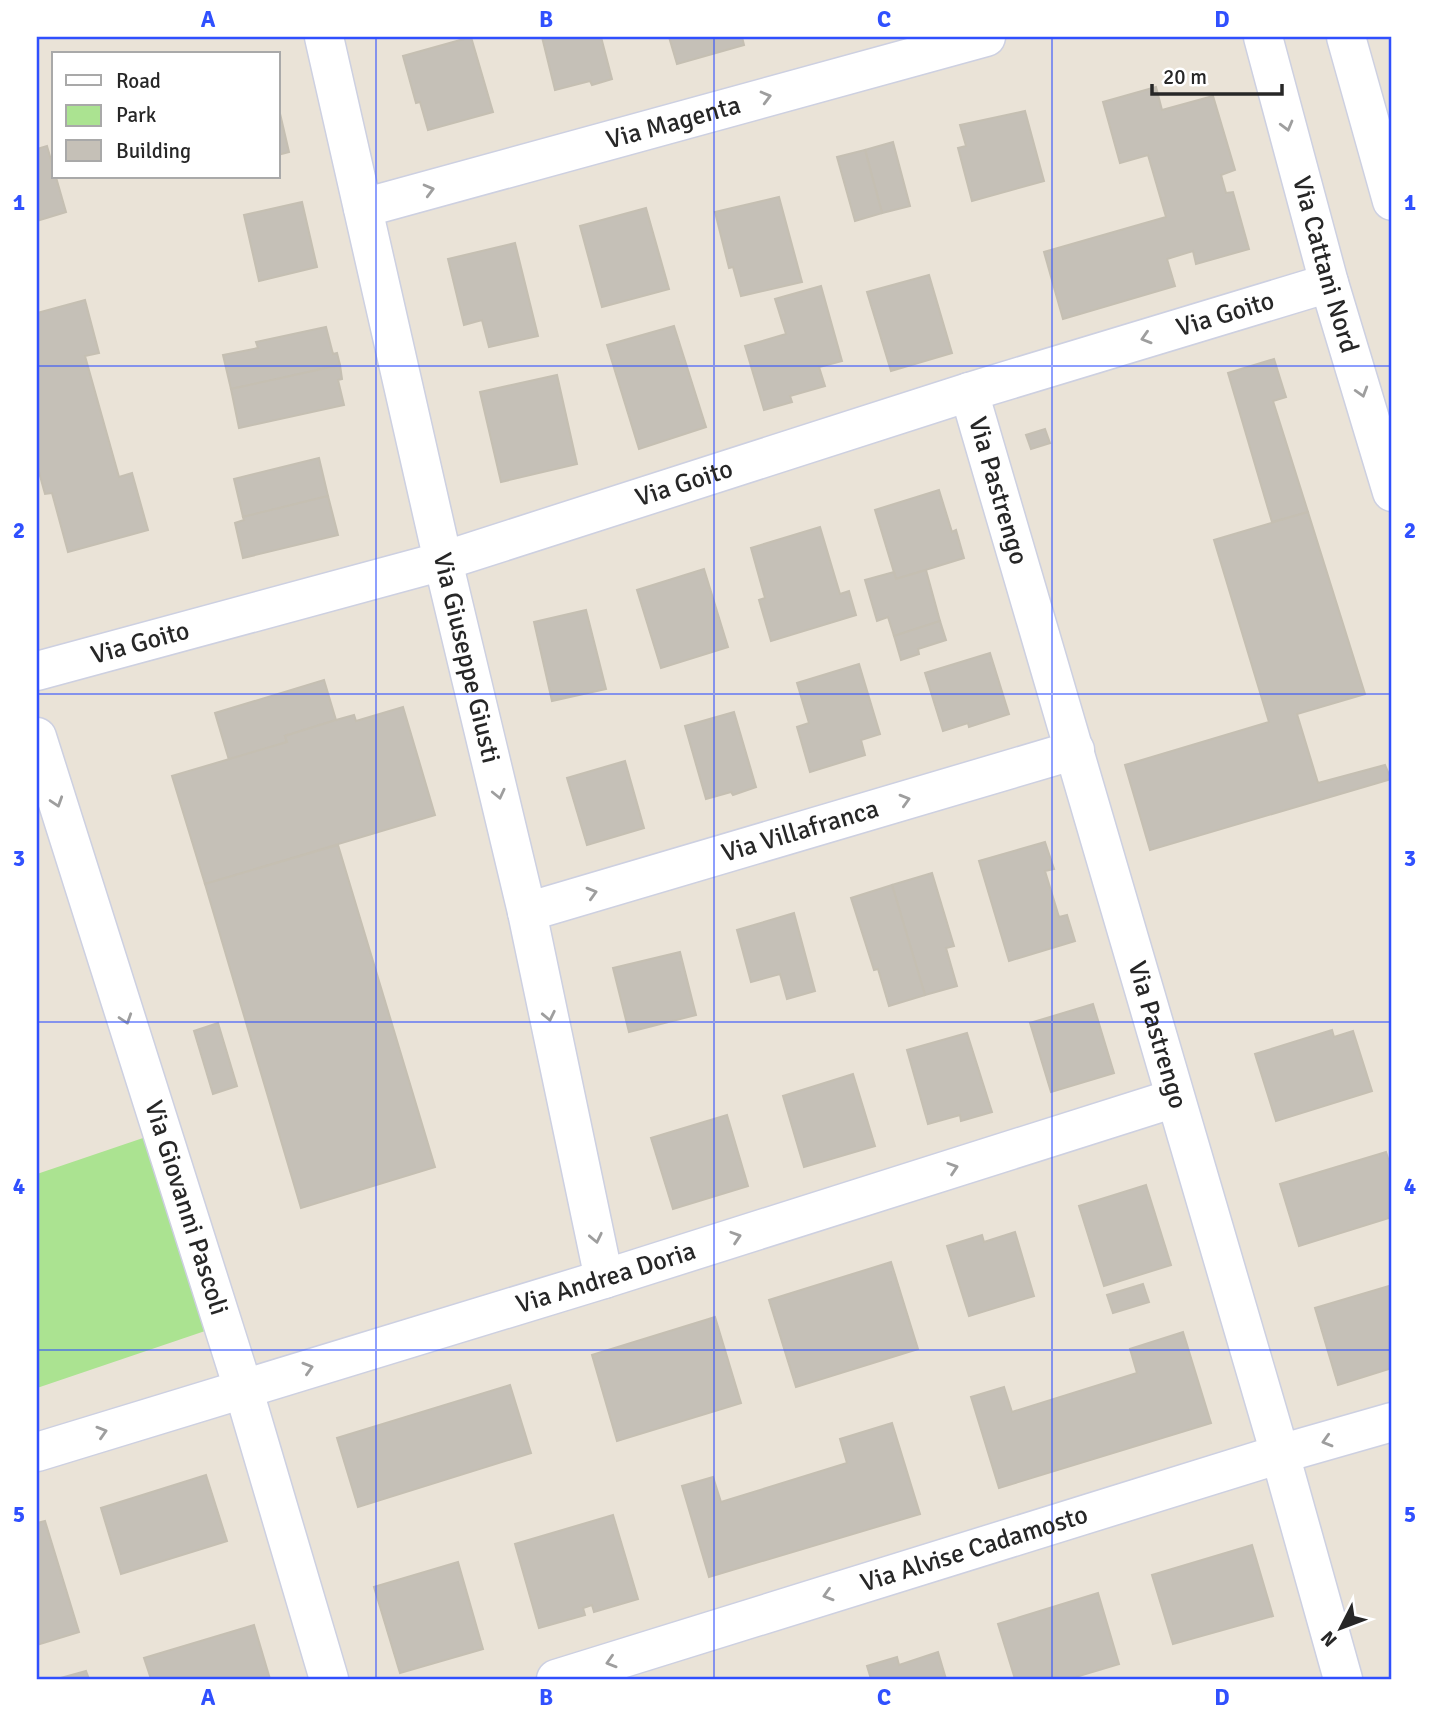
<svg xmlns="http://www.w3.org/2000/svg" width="1429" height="1716" font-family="Signika,sans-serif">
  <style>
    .green { fill: #abe391 }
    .building { fill: #c5c0b7; stroke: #c5bfb2; stroke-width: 2 }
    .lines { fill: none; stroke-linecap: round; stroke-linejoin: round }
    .street-casing { stroke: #cdd0e1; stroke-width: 41 }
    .secondary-casing { stroke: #cdd0e1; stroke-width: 41 }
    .street { stroke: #fff; stroke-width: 38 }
    .secondary { stroke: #fff; stroke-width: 38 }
    .oneway { stroke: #9e9e9e }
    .grid { fill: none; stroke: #3050fe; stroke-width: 2; stroke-opacity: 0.55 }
    .labels { text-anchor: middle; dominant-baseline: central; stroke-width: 5; stroke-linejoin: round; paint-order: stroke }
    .street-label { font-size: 26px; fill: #272727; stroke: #fff }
    .neatline { fill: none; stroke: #3050fe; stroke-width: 2.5 }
    .grid-label { font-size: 23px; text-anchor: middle; font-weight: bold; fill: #3050fe }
  </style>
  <rect width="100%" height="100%" fill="#eae3d7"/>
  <path class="green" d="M143 1138 208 1330 37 1388V1174Z"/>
  <g class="building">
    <path d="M471 37 493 112 428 130 420 102 416 103 403 56Z"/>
    <path d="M542 37H601L612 79 592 85 590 81 555 90Z"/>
    <path d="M669 37H742L744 45 677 64Z"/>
    <path d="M1156 87 1162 110 1213 96 1235 170 1221 175 1226 193 1233 192 1249 249 1196 264 1193 251 1167 259 1175 286 1063 319 1044 252 1166 217 1148 155 1120 163 1103 102Z"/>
    <path d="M278 105 289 152 278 155Z"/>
    <path d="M1025 111 1044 181 972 201 958 148 966 146 960 125Z"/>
    <path d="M893 142 910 206 882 213 865 150Z"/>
    <path d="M47 146 66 212 37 221V149Z"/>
    <path d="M865 150 882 213 855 221 837 157Z"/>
    <path d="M779 197 802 282 741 296 733 267 729 268 715 212Z"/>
    <path d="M302 202 317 267 259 281 244 215Z"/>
    <path d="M646 208 669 289 602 307 580 226Z"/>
    <path d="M515 243 538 336 489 347 482 320 464 325 448 259Z"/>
    <path d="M929 275 952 353 891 371 867 292Z"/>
    <path d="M821 286 842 361 819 367 825 386 790 396 792 402 764 410 745 346 786 334 775 299Z"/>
    <path d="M85 300 99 353 85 356 119 477 132 473 148 530 68 552 52 493 45 494 37 465V313Z"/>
    <path d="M674 326 706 427 639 449 607 345Z"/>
    <path d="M326 327 333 354 337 353 340 365 231 389 223 355 258 348 256 342Z"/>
    <path d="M1274 359 1286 397 1273 401 1308 512 1272 522 1228 373Z"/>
    <path d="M340 365 342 379 338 380 344 405 239 428 231 389Z"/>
    <path d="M557 375 577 464 501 482 480 392Z"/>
    <path d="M1045 429 1050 443 1031 449 1026 435Z"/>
    <path d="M319 458 328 496 243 517 234 479Z"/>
    <path d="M939 490 952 532 956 530 964 558 896 579 875 510Z"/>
    <path d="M328 496 338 535 243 558 235 523 244 520 243 517Z"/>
    <path d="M1308 512 1365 694 1297 714 1318 783 1385 765 1391 779 1150 850 1125 765 1269 722 1214 540Z"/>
    <path d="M820 527 840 594 849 591 856 615 771 641 759 600 765 598 751 548Z"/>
    <path d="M704 569 728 647 661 668 637 590Z"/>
    <path d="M926 570 940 621 894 636 888 617 877 621 865 580 894 572 896 579Z"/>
    <path d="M586 610 606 689 552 701 534 622Z"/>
    <path d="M940 621 946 640 918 649 919 654 901 660 894 636Z"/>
    <path d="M990 653 1009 714 969 727 968 723 943 731 925 673Z"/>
    <path d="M859 664 880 734 861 740 865 755 810 772 797 727 809 723 797 683Z"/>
    <path d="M324 680 336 720 285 736 287 742 229 760 215 713Z"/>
    <path d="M403 707 435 815 205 884 172 776 287 742 285 736 336 720 354 715 356 721Z"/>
    <path d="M734 712 756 787 733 795 731 792 706 799 685 726Z"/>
    <path d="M625 761 644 828 587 845 567 778Z"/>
    <path d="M1045 842 1054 869 1045 871 1059 917 1067 915 1075 941 1009 961 979 861Z"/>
    <path d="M338 845 435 1167 301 1208 205 884Z"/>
    <path d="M932 873 954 946 946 948 957 986 925 995 892 885Z"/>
    <path d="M892 885 925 995 889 1006 878 969 874 970 851 898Z"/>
    <path d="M794 913 815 991 787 999 780 974 751 982 737 930Z"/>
    <path d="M680 952 696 1015 629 1032 613 968Z"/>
    <path d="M1093 1004 1114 1073 1051 1092 1030 1023Z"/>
    <path d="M218 1023 237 1086 213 1094 194 1031Z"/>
    <path d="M1332 1030 1334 1037 1353 1031 1372 1091 1276 1121 1255 1054Z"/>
    <path d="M967 1033 992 1112 961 1121 960 1115 928 1124 907 1050Z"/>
    <path d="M853 1074 875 1146 804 1167 783 1096Z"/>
    <path d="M727 1115 748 1186 673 1209 651 1138Z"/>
    <path d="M1386 1152 1392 1171V1217L1299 1246 1280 1184Z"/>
    <path d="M1146 1185 1171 1265 1104 1286 1079 1206Z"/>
    <path d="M1015 1232 1034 1296 969 1316 947 1246 982 1235 984 1242Z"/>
    <path d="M891 1262 918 1349 796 1387 769 1300Z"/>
    <path d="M1143 1284 1149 1302 1113 1313 1107 1295Z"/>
    <path d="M1392 1285V1368L1338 1385 1315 1308Z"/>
    <path d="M715 1317 741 1403 617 1441 592 1355Z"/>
    <path d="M1183 1332 1211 1423 999 1488 971 1397 1004 1387 1012 1412 1137 1373 1130 1349Z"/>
    <path d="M510 1385 531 1453 358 1507 337 1438Z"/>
    <path d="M892 1423 920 1514 709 1577 682 1486 713 1477 721 1502 847 1463 840 1439Z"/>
    <path d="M206 1475 227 1541 121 1574 101 1508Z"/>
    <path d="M613 1515 638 1599 594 1612 592 1605 583 1608 585 1615 539 1628 515 1544Z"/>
    <path d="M45 1521 79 1632 37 1645V1523Z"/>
    <path d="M1252 1545 1273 1616 1173 1644 1152 1575Z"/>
    <path d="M458 1562 483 1649 400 1673 374 1587Z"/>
    <path d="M1098 1593 1119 1664 1069 1679H1015L998 1624Z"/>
    <path d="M254 1625 270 1679H151L144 1658Z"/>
    <path d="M938 1652 946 1679H871L867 1666 897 1657 899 1665Z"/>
    <path d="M86 1671 89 1679H57Z"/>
  </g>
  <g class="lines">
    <g class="street-casing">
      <g id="street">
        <path id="s1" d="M324 37 443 561 527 912 604 1279"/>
        <path id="s2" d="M1263 37 1329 283 1392 492"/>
        <path id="s3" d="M363 208 986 37"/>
        <path id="s4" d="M969 392 1280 1454 1343 1679"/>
        <path id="s5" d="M37 671 443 561 969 392 1329 283"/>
        <path id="s6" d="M37 737 243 1388 329 1679"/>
        <path id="s7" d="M527 912 1075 750"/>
        <path id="s8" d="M37 1452 604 1279 1175 1098"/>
        <path id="s9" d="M556 1679 1280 1454 1392 1422"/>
      </g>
    </g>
    <g class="secondary-casing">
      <path id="secondary" d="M1346 37 1392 201"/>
    </g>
    <use href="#street" class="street"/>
    <use href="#secondary" class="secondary"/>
  </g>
  <defs><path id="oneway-chevron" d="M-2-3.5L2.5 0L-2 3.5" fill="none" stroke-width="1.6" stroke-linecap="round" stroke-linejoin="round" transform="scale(1.75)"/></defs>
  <g class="oneway">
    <use href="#oneway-chevron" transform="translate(766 97) rotate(-15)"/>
    <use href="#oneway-chevron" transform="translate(1287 126) rotate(75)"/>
    <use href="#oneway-chevron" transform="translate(429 190) rotate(-15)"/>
    <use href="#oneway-chevron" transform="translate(1146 338) rotate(163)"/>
    <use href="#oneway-chevron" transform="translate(1362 392) rotate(73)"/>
    <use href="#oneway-chevron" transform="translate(499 794) rotate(77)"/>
    <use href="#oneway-chevron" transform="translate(905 800) rotate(-16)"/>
    <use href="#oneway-chevron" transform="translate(57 802) rotate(72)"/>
    <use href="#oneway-chevron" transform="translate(592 893) rotate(-16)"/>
    <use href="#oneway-chevron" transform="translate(549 1016) rotate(78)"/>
    <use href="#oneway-chevron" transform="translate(126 1019) rotate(72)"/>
    <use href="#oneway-chevron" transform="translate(953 1168) rotate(-18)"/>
    <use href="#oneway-chevron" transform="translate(736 1237) rotate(-18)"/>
    <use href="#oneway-chevron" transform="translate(596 1238) rotate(78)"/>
    <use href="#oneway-chevron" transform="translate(308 1368) rotate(-17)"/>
    <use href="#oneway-chevron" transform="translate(102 1432) rotate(-17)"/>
    <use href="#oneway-chevron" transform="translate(1327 1441) rotate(164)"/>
    <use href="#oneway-chevron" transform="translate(828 1595) rotate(163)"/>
    <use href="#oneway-chevron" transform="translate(611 1662) rotate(163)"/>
  </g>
  <path class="grid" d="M376 37V1679M714 37V1679M1052 37V1679M37 366H1392M37 694H1392M37 1022H1392M37 1350H1392"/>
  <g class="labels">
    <g class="street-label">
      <text stroke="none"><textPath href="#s3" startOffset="322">Via Magenta</textPath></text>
      <text stroke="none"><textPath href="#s2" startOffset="236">Via Cattani Nord</textPath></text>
      <text stroke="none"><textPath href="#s5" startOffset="1241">Via Goito</textPath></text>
      <text stroke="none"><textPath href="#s5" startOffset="674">Via Goito</textPath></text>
      <text stroke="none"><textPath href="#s4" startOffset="103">Via Pastrengo</textPath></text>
      <text stroke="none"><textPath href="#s5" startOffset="107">Via Goito</textPath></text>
      <text stroke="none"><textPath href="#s1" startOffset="637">Via Giuseppe Giusti</textPath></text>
      <text stroke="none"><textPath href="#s7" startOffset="285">Via Villafranca</textPath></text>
      <text stroke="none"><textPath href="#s4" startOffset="670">Via Pastrengo</textPath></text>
      <text stroke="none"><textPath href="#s6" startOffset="494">Via Giovanni Pascoli</textPath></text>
      <text stroke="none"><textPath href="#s8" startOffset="595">Via Andrea Doria</textPath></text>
      <text stroke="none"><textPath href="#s9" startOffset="438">Via Alvise Cadamosto</textPath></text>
    </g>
  </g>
  <rect width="1429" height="1716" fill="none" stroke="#ffffff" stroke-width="77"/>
  <rect x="52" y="52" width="228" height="126" fill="#ffffff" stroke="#a9a9a9" stroke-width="2"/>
  <rect x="66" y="75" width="35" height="10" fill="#ffffff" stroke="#a9a9a9" stroke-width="2"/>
  <text x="116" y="88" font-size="21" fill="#272727">Road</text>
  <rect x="66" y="105" width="35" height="21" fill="#abe391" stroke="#a9a9a9" stroke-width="2"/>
  <text x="116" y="122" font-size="21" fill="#272727">Park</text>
  <rect x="66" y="140" width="35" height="21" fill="#c5c0b7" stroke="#a9a9a9" stroke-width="2"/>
  <text x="116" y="158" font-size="21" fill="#272727">Building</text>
  <g transform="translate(1341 1628) rotate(228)" stroke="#ffffff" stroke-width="5" paint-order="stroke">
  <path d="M0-5L12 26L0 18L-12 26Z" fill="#272727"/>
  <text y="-10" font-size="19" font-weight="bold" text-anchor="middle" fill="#272727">N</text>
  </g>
  <path d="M1152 84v10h130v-10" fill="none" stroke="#272727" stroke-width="3.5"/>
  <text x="1163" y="84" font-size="21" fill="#272727" stroke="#ffffff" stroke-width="5" paint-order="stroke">20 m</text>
  <rect x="38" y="38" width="1352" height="1640" class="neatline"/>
  <g class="grid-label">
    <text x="208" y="27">A</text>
    <text x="546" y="27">B</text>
    <text x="884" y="27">C</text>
    <text x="1222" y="27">D</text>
    <text x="19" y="210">1</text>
    <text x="1410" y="210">1</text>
    <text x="19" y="538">2</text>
    <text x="1410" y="538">2</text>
    <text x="19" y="866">3</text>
    <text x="1410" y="866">3</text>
    <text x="19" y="1194">4</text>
    <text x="1410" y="1194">4</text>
    <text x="19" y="1522">5</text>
    <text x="1410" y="1522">5</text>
    <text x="208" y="1705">A</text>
    <text x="546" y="1705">B</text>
    <text x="884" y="1705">C</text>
    <text x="1222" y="1705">D</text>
  </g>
</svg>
